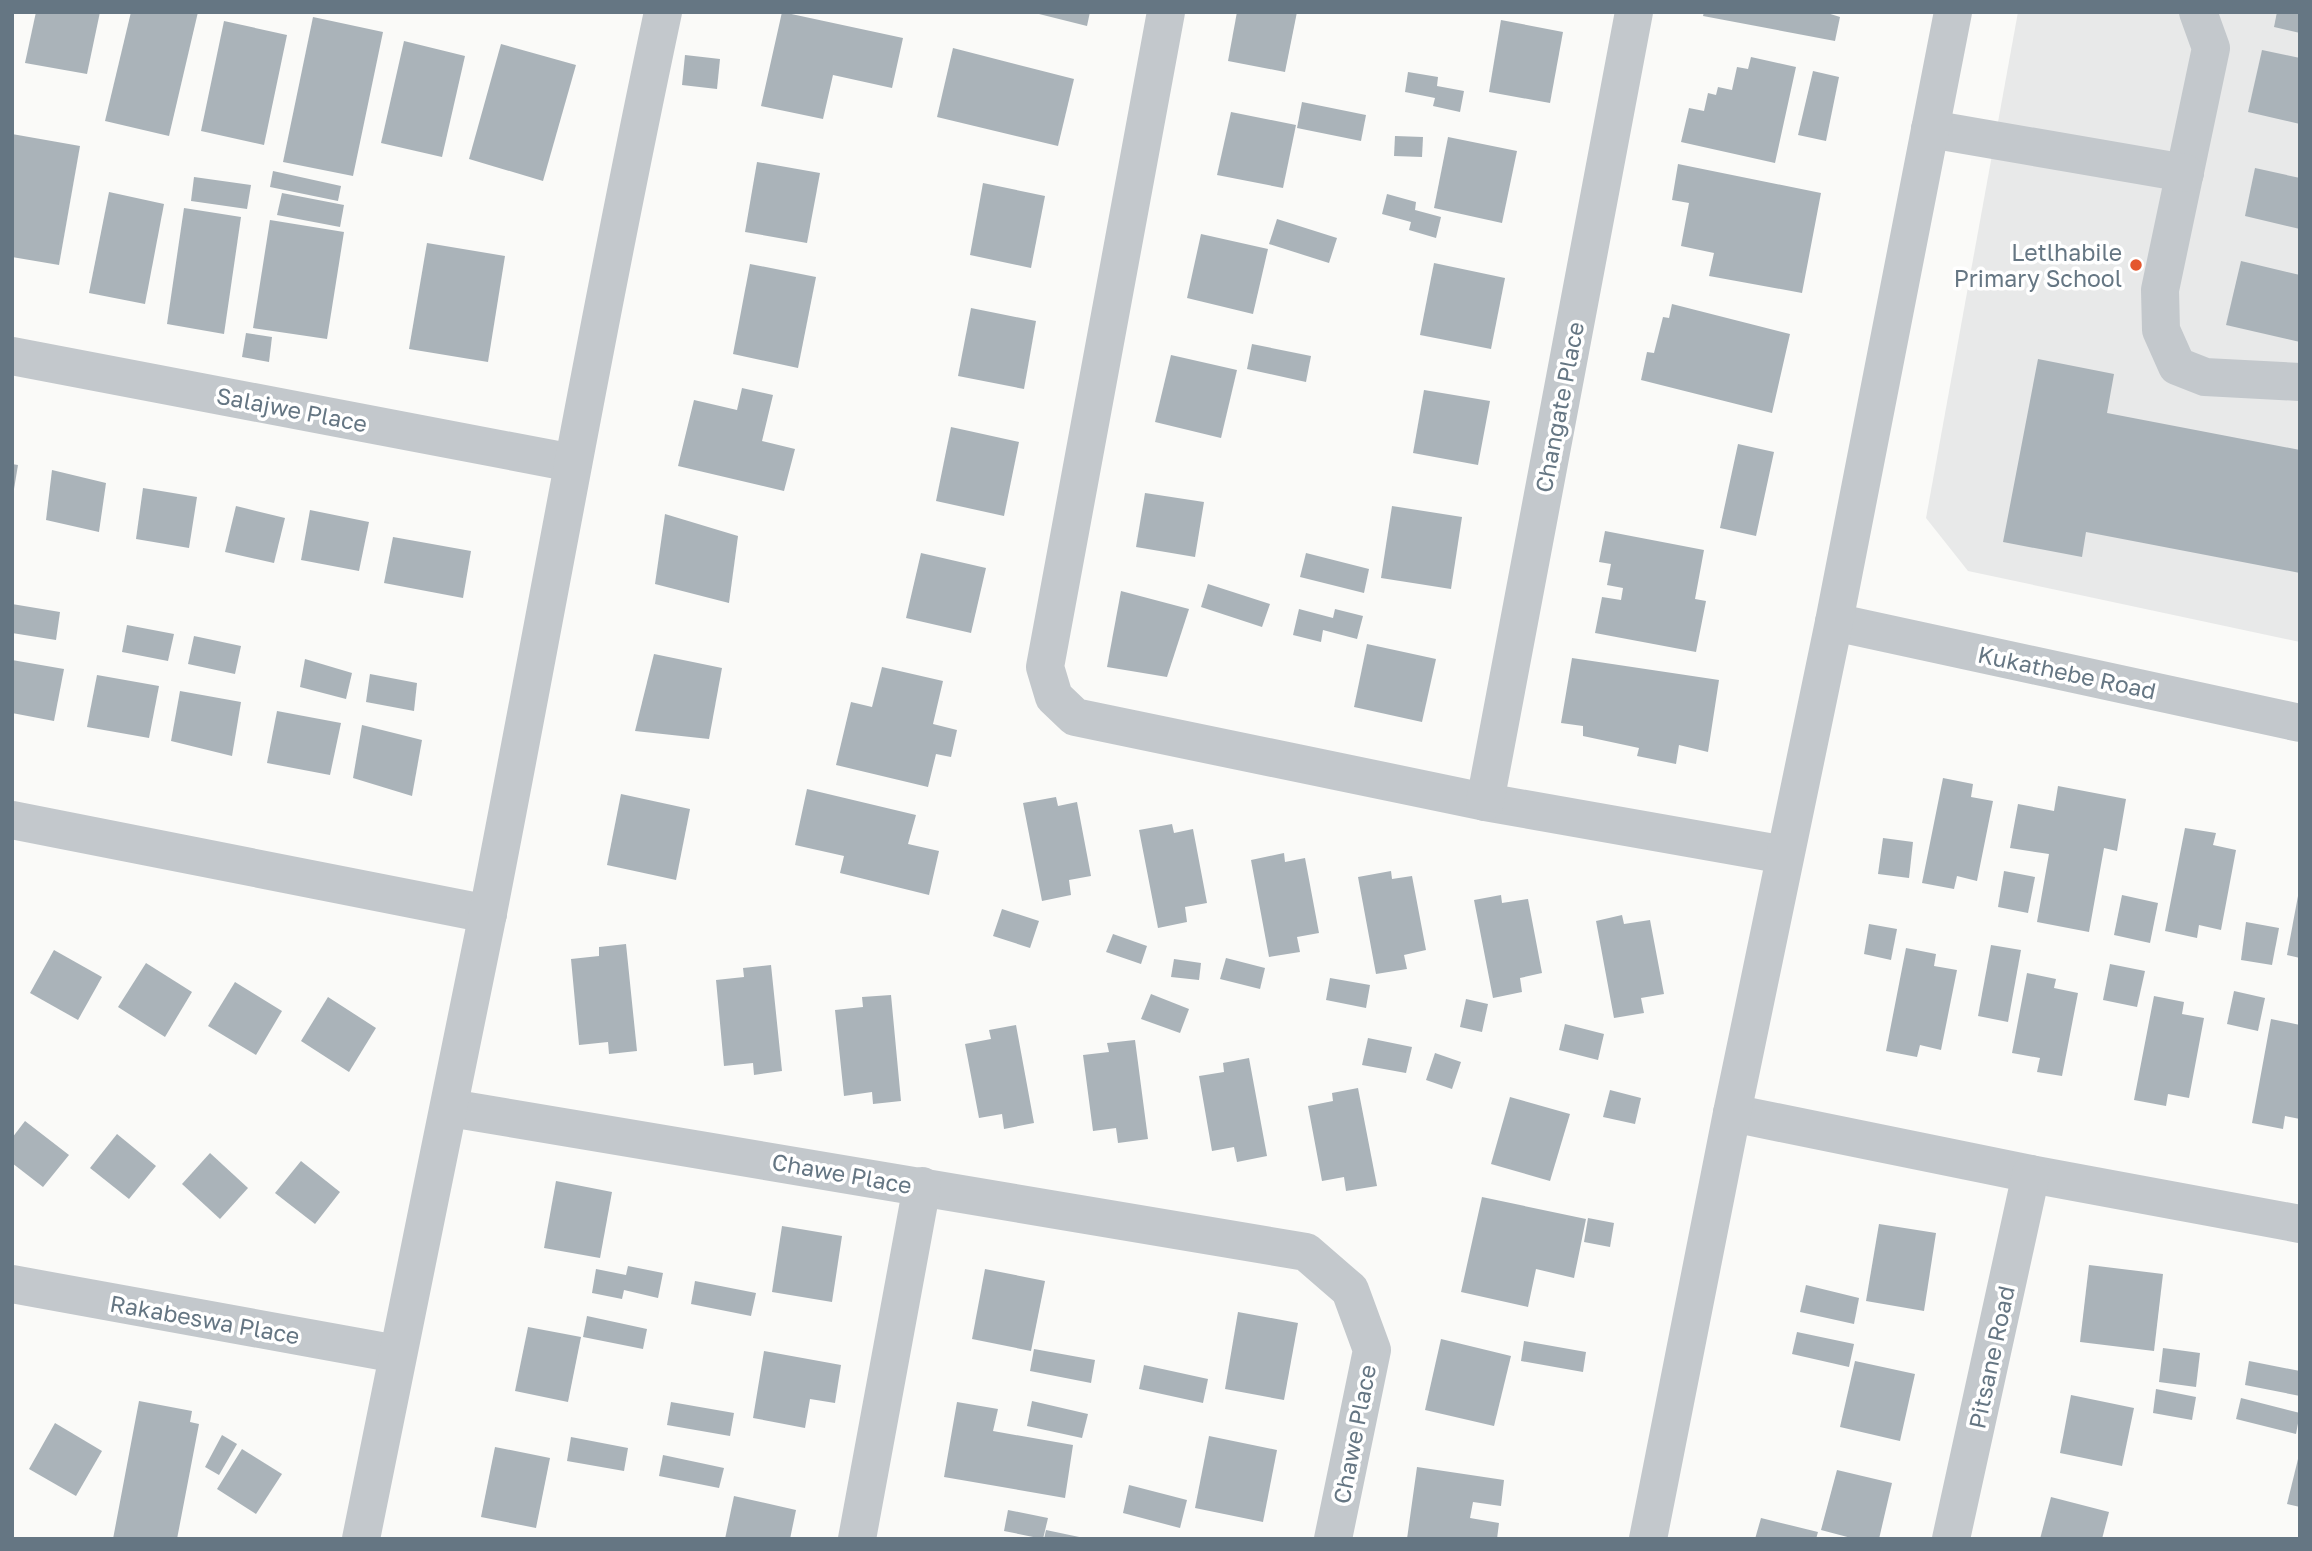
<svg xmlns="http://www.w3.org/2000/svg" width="2312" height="1551" font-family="'Golos Text',sans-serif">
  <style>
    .built { fill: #e8e9e9 }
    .building { fill: #aab3b9 }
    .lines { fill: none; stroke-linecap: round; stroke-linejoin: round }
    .minor { stroke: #c3c8cc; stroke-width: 38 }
    .poi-dot { fill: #e4572e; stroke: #fff; stroke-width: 2.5 }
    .labels { text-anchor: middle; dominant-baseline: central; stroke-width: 7; stroke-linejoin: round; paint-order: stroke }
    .poi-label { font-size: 23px; fill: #657683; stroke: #fff; text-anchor: end }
    .street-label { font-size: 23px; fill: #657683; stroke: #fff }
  </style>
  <rect width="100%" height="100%" fill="#fafaf8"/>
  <path class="built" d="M2018 12H2300V642L1968 571 1926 518Z"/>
  <g class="building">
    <path d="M36 12H100L87 74 25 63Z"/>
    <path d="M131 12H198L169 136 105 121Z"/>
    <path d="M782 12 903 38 892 88 833 75 823 119 761 106Z"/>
    <path d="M1031 12H1090L1087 26Z"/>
    <path d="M1237 12H1297L1285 72 1228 61Z"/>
    <path d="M1704 12H1824L1840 17 1835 41 1703 16Z"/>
    <path d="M2277 12H2300V33L2274 27Z"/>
    <path d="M313 17 383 32 353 176 283 162Z"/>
    <path d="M1501 20 1563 32 1550 103 1489 92Z"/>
    <path d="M224 21 287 35 264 145 201 131Z"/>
    <path d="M404 41 465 56 442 157 381 143Z"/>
    <path d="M501 44 576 65 543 181 469 159Z"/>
    <path d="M953 48 1074 79 1058 146 937 117Z"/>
    <path d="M2262 50 2300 58V124L2248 112Z"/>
    <path d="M685 55 720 59 717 89 682 85Z"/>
    <path d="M1751 57 1796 67 1775 163 1681 142 1689 108 1704 111 1708 93 1716 95 1718 87 1732 90 1737 67 1748 69Z"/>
    <path d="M1813 71 1839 77 1826 141 1798 135Z"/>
    <path d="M1408 72 1438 77 1437 86 1464 91 1460 112 1433 106 1435 98 1405 92Z"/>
    <path d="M1302 102 1366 115 1361 141 1297 128Z"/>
    <path d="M1231 112 1296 125 1283 188 1217 175Z"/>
    <path d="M12 134 80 146 59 265 12 257Z"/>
    <path d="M1395 136 1423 137 1422 157 1394 156Z"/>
    <path d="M1448 137 1517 151 1502 223 1434 208Z"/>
    <path d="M757 162 820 173 807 243 745 232Z"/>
    <path d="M1678 164 1821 193 1802 293 1709 276 1714 253 1681 246 1689 203 1672 200Z"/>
    <path d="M2255 168 2300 178V229L2245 216Z"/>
    <path d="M273 171 341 186 338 201 270 187Z"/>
    <path d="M194 177 251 185 247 209 191 201Z"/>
    <path d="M983 183 1045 196 1031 268 970 255Z"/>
    <path d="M109 192 164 204 145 304 89 293Z"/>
    <path d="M282 193 344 205 340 227 277 215Z"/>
    <path d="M1387 194 1416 202 1415 210 1441 217 1436 238 1409 230 1411 222 1382 214Z"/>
    <path d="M184 208 241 217 224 334 167 324Z"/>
    <path d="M1277 219 1337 238 1329 263 1269 244Z"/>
    <path d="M270 220 344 232 327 339 253 328Z"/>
    <path d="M1201 234 1268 249 1253 314 1187 298Z"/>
    <path d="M427 243 505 256 488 362 409 349Z"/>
    <path d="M2241 261 2300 275V342L2226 325Z"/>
    <path d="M1434 263 1505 278 1491 349 1420 335Z"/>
    <path d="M750 264 816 277 798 368 733 354Z"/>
    <path d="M1672 304 1790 334 1772 413 1641 380 1647 352 1654 353 1663 317 1669 318Z"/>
    <path d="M971 308 1036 321 1024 389 958 376Z"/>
    <path d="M246 333 272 337 269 362 242 357Z"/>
    <path d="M1252 344 1311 356 1306 382 1247 369Z"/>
    <path d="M1171 355 1237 370 1221 438 1155 422Z"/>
    <path d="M2038 359 2114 374 2107 413 2300 450V573L2086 532 2082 557 2003 542Z"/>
    <path d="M742 388 773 395 762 441 795 449 784 491 678 466 694 400 737 410Z"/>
    <path d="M1424 390 1490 401 1478 465 1413 453Z"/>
    <path d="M951 427 1019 442 1004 516 936 501Z"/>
    <path d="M1738 444 1774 452 1756 536 1720 528Z"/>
    <path d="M12 464 18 465 14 489H12Z"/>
    <path d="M52 470 106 483 99 532 46 520Z"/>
    <path d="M143 488 197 497 189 548 136 539Z"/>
    <path d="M1145 493 1204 502 1195 557 1136 547Z"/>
    <path d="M236 506 285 518 274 563 225 552Z"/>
    <path d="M1392 506 1462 517 1451 589 1381 578Z"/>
    <path d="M310 510 369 522 359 571 301 560Z"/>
    <path d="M665 514 738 536 729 603 655 584Z"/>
    <path d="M1605 531 1704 550 1695 599 1706 601 1696 652 1595 633 1602 597 1621 600 1623 588 1607 585 1611 564 1599 562Z"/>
    <path d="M393 537 471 551 463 598 384 583Z"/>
    <path d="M921 553 986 568 971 633 906 618Z"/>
    <path d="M1306 553 1369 569 1364 593 1300 577Z"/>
    <path d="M1208 584 1270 604 1262 627 1201 607Z"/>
    <path d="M1121 591 1189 609 1167 677 1107 667Z"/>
    <path d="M12 604 60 612 56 640 12 633Z"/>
    <path d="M1299 609 1333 618 1335 609 1363 616 1357 639 1323 630 1321 642 1293 635Z"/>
    <path d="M127 625 174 634 168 661 122 652Z"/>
    <path d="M194 636 241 646 235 674 188 664Z"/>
    <path d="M1367 644 1436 659 1422 722 1354 707Z"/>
    <path d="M654 654 722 668 709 739 635 731Z"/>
    <path d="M1572 658 1719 680 1708 752 1679 745 1676 764 1637 756 1639 748 1583 736V726L1561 723Z"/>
    <path d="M305 659 352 673 346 699 300 687Z"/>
    <path d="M12 660 64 669 54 721 12 713Z"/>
    <path d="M882 667 943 681 933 724 957 730 951 757 936 754 928 787 836 765 851 702 872 707Z"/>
    <path d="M370 674 417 683 414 711 366 702Z"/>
    <path d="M97 675 159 686 149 738 87 727Z"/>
    <path d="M180 691 241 702 232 756 171 741Z"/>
    <path d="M277 711 341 723 330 775 267 763Z"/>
    <path d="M362 725 422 740 412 796 353 778Z"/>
    <path d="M1943 778 1973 784 1971 797 1993 801 1977 881 1957 876 1954 889 1922 883Z"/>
    <path d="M2058 786 2126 799 2117 851 2104 848 2089 932 2037 922 2049 854 2010 848 2018 804 2054 811Z"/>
    <path d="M807 789 916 815 908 844 939 851 929 895 840 873 844 856 795 845Z"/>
    <path d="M621 794 690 809 676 880 607 865Z"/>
    <path d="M1056 797 1058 806 1077 802 1091 876 1069 880 1071 895 1042 901 1023 803Z"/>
    <path d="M1172 824 1174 833 1193 829 1207 903 1185 907 1187 922 1158 928 1139 830Z"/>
    <path d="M2185 828 2216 833 2213 845 2236 850 2221 930 2199 925 2197 938 2165 931Z"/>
    <path d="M1883 838 1913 842 1909 878 1878 874Z"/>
    <path d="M1284 853 1285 862 1305 858 1319 933 1297 937 1300 952 1269 957 1251 860Z"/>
    <path d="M1391 871 1392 879 1412 876 1426 950 1404 955 1407 969 1376 974 1358 877Z"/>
    <path d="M2004 871 2035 877 2028 913 1998 907Z"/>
    <path d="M1501 895 1502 903 1528 899 1542 973 1520 978 1522 992 1493 998 1474 900Z"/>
    <path d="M2122 895 2158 903 2150 943 2114 935Z"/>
    <path d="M2298 896H2300V958L2287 955Z"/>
    <path d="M1002 909 1039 921 1030 948 993 936Z"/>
    <path d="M1622 915 1624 924 1650 920 1664 994 1641 998 1644 1013 1614 1018 1596 921Z"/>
    <path d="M2246 922 2279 928 2272 965 2241 960Z"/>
    <path d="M1869 924 1897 929 1891 960 1864 954Z"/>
    <path d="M1113 934 1147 946 1141 964 1106 952Z"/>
    <path d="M626 944 637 1051 609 1054 608 1042 579 1045 571 959 599 956V947Z"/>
    <path d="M1991 945 2021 950 2008 1022 1978 1016Z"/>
    <path d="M1906 948 1936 954 1934 966 1957 970 1941 1050 1920 1045 1917 1057 1886 1051Z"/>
    <path d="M54 950 102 977 78 1020 30 993Z"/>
    <path d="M1226 958 1265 968 1260 989 1220 979Z"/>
    <path d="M1174 959 1201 963 1199 980 1171 977Z"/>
    <path d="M146 963 192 992 165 1037 118 1007Z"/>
    <path d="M2110 964 2145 971 2137 1007 2103 1000Z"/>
    <path d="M771 965 782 1071 754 1075 753 1063 724 1066 716 980 744 977 743 968Z"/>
    <path d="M2027 973 2056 979 2054 988 2078 993 2062 1076 2037 1072 2040 1058 2012 1053Z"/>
    <path d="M1330 978 1370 985 1366 1008 1326 1000Z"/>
    <path d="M235 982 282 1011 256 1055 208 1026Z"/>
    <path d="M2234 991 2265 998 2258 1031 2227 1024Z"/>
    <path d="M1151 994 1189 1009 1180 1033 1141 1019Z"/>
    <path d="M891 995 901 1101 873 1104 872 1092 844 1096 835 1010 863 1007 862 997Z"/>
    <path d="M2154 996 2184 1002 2182 1014 2204 1018 2189 1098 2168 1094 2166 1106 2134 1100Z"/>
    <path d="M328 997 376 1028 349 1072 301 1041Z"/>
    <path d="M1466 999 1488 1004 1482 1032 1460 1027Z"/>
    <path d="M2271 1019 2300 1025V1119L2285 1116 2283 1129 2252 1123Z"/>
    <path d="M1565 1024 1604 1034 1598 1060 1559 1050Z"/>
    <path d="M1016 1025 1034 1123 1004 1129 1002 1114 979 1118 965 1044 991 1039 989 1030Z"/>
    <path d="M1368 1038 1412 1047 1406 1073 1362 1065Z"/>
    <path d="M1135 1040 1148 1139 1118 1143 1116 1128 1093 1131 1083 1055 1109 1052 1107 1043Z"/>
    <path d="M1435 1053 1461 1062 1452 1089 1426 1080Z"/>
    <path d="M1249 1058 1267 1156 1237 1162 1234 1147 1212 1151 1199 1076 1224 1072 1223 1063Z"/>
    <path d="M1358 1088 1377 1186 1346 1191 1344 1177 1322 1181 1308 1106 1333 1101 1332 1093Z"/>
    <path d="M1610 1090 1641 1098 1635 1124 1603 1117Z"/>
    <path d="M1510 1097 1570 1114 1550 1181 1491 1164Z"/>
    <path d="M25 1121 69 1155 43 1187 12 1163V1138Z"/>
    <path d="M117 1134 156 1166 129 1199 90 1168Z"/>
    <path d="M210 1153 248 1188 220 1219 182 1184Z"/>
    <path d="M301 1161 340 1192 315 1224 275 1193Z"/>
    <path d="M556 1181 612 1192 600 1258 544 1248Z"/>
    <path d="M1482 1197 1586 1219 1574 1278 1536 1269 1528 1307 1461 1292Z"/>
    <path d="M1588 1218 1614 1223 1610 1247 1584 1242Z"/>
    <path d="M1879 1224 1936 1233 1924 1311 1866 1301Z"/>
    <path d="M782 1226 842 1236 832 1302 772 1292Z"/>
    <path d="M2089 1265 2163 1274 2154 1351 2080 1342Z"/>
    <path d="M628 1266 663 1273 658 1298 624 1290 622 1299 592 1293 596 1269 626 1275Z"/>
    <path d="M985 1269 1045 1281 1031 1351 972 1339Z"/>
    <path d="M695 1281 756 1293 751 1316 691 1304Z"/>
    <path d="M1806 1285 1859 1298 1854 1324 1800 1312Z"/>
    <path d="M1238 1312 1298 1323 1284 1400 1225 1389Z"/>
    <path d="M587 1316 647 1329 643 1349 583 1337Z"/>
    <path d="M528 1327 581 1337 568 1402 515 1391Z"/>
    <path d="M1797 1332 1854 1344 1849 1367 1792 1354Z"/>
    <path d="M1441 1339 1511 1356 1494 1426 1425 1410Z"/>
    <path d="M1524 1341 1586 1352 1583 1372 1521 1361Z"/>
    <path d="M2163 1348 2200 1353 2196 1387 2159 1382Z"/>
    <path d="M1034 1349 1095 1360 1091 1383 1030 1371Z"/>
    <path d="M764 1351 841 1365 835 1403 810 1399 805 1428 753 1418Z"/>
    <path d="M1855 1361 1915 1374 1900 1441 1840 1427Z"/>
    <path d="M2249 1361 2300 1371V1396L2245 1385Z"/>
    <path d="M1144 1365 1208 1379 1203 1403 1139 1389Z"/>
    <path d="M2156 1389 2196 1397 2192 1420 2153 1413Z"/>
    <path d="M2071 1395 2134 1408 2122 1466 2060 1453Z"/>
    <path d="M2241 1398 2300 1413 2296 1434 2236 1419Z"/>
    <path d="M139 1401 192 1411 190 1422 199 1424 177 1539H113Z"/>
    <path d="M1032 1401 1088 1414 1082 1438 1027 1426Z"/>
    <path d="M671 1402 734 1413 730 1436 667 1425Z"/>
    <path d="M957 1402 998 1409 993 1431 1073 1445 1065 1498 944 1477Z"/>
    <path d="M55 1423 102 1451 76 1496 29 1469Z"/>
    <path d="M222 1435 237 1444 219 1475 205 1467Z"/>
    <path d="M1209 1436 1277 1450 1263 1522 1195 1508Z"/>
    <path d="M571 1437 628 1448 624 1471 567 1461Z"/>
    <path d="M495 1447 550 1458 536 1528 481 1517Z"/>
    <path d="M242 1449 282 1474 256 1514 217 1489Z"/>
    <path d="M663 1455 724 1468 719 1488 659 1476Z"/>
    <path d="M2299 1455 2300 1456V1507L2287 1504Z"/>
    <path d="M1417 1467 1504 1480 1501 1506 1473 1502 1470 1518 1499 1523 1497 1539H1407Z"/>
    <path d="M1837 1470 1892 1483 1879 1539H1855L1821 1530Z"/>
    <path d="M1129 1485 1187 1500 1180 1528 1123 1513Z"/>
    <path d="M734 1496 796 1510 790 1539H725Z"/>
    <path d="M2051 1497 2109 1512 2102 1539H2040Z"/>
    <path d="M1008 1510 1048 1518 1043 1539 1004 1531Z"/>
    <path d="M1761 1518 1818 1532 1816 1539H1755Z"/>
    <path d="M1046 1530 1084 1538V1539H1044Z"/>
  </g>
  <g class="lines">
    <g class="minor">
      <path d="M1166 12 1045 667 1054 697 1075 717 1485 802 1785 855"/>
      <path d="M2198 12 2211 48 2160 290 2161 330 2177 366 2205 377 2300 382"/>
      <path d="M1930 129 2185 173"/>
      <path d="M12 356 573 463"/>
      <path d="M1834 622 2300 723"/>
      <path d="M1485 802 1634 12"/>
      <path d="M12 820 488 914"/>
      <path d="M450 1108 1306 1252 1350 1290 1372 1350 1333 1539"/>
      <path d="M1732 1113 2031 1174 2300 1224"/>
      <path d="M12 1284 397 1354"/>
      <path d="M361 1539C401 1332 446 1125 487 918 546 616 599 313 663 12"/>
      <path d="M857 1539 922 1186"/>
      <path d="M1648 1539 1732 1113 1834 622 1953 12"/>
      <path d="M1951 1539 2031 1174"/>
    </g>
  </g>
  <circle class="poi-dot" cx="2136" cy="265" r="7"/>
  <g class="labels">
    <g class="poi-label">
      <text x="2122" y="252">Letlhabile<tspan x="2122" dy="26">Primary School</tspan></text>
    </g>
    <g class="street-label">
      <text transform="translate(1559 407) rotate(-79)">Changate Place</text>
      <text transform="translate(292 409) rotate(11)">Salajwe Place</text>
      <text transform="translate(2067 672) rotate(12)">Kukathebe Road</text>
      <text transform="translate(842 1173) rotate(10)">Chawe Place</text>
      <text transform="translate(205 1319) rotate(10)">Rakabeswa Place</text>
      <text transform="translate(1991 1357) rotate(-78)">Pitsane Road</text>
      <text transform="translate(1354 1434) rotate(-79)">Chawe Place</text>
    </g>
  </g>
  <rect width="2312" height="1551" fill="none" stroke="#657683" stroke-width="28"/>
</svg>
